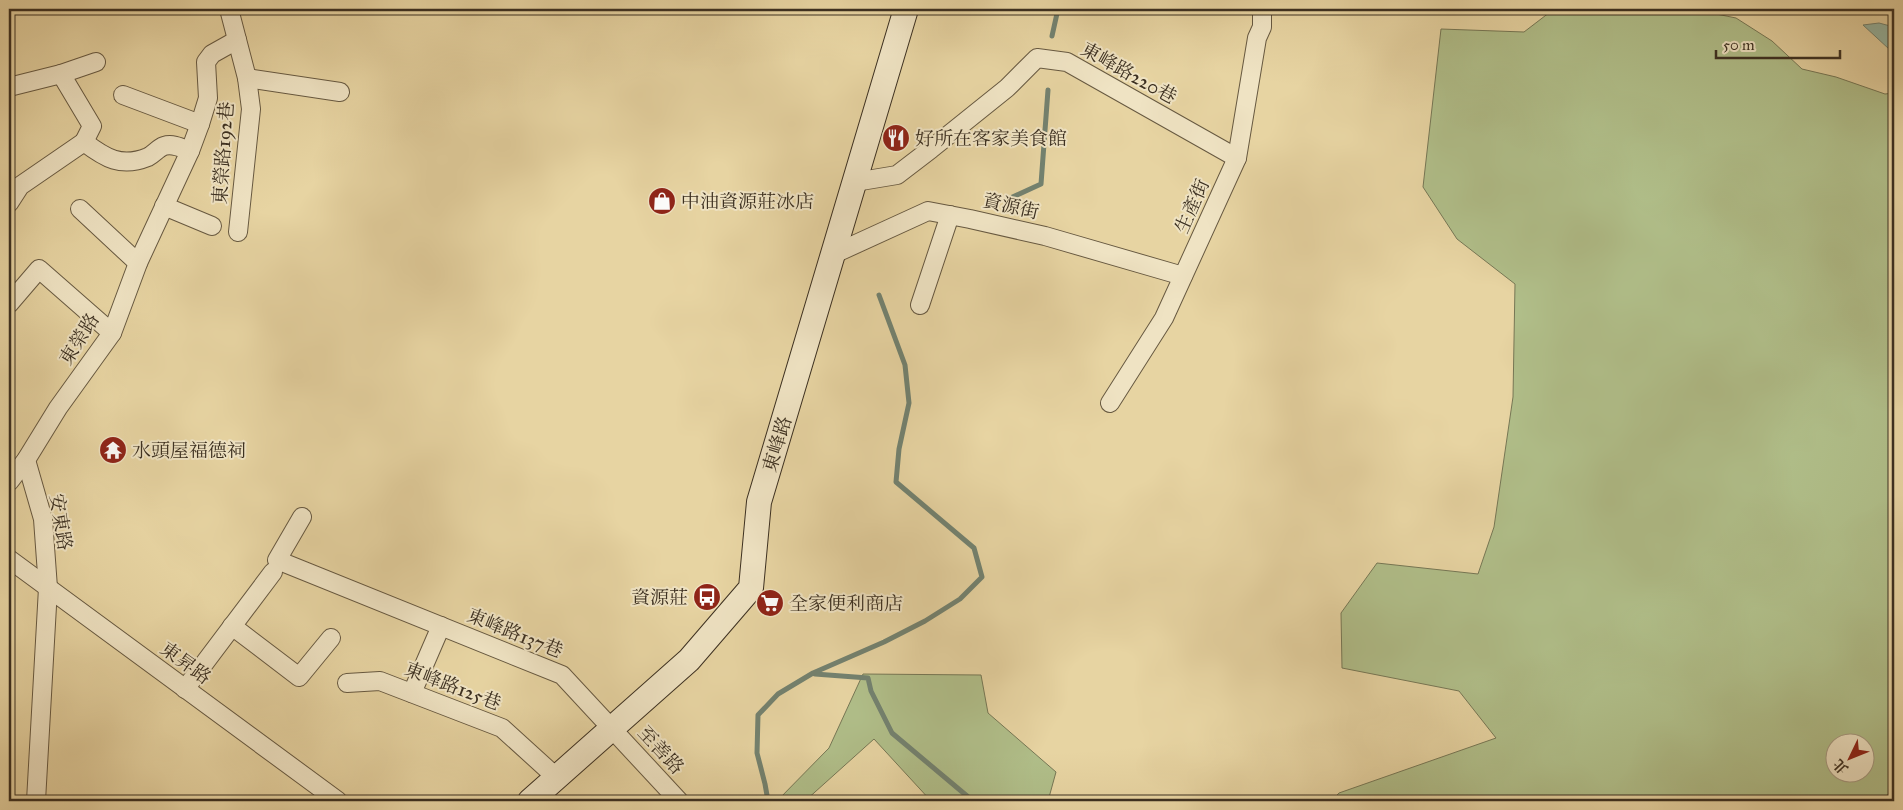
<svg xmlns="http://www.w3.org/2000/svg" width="1903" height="810" font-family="'IM FELL Great Primer','Noto Serif TC',serif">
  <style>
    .green { fill: #b0be89; stroke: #767755; fill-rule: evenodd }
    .water { fill: #97b8a5; stroke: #738270 }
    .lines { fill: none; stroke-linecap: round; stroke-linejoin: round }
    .stream { stroke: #738270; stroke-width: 5 }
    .street-casing { stroke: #675941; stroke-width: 20 }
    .secondary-casing { stroke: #3c3021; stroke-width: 26 }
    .street { stroke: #efe3c3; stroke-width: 18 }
    .secondary { stroke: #efe3c3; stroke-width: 24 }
    .labels { text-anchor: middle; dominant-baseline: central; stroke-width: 4; stroke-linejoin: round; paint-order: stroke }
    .street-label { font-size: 19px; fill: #3c3021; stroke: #efe3c3 }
    .poi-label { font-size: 19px; fill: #3c3021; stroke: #efe3c3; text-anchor: start }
  </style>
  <rect width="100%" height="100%" fill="#e7d4a2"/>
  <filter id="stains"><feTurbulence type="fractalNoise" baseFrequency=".004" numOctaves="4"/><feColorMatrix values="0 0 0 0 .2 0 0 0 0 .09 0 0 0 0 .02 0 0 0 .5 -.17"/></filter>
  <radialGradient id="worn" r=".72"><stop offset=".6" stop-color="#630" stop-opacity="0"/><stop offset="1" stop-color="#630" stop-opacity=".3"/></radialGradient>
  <g class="green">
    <path d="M1554 9H1692L1736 18 1772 41 1802 69 1836 77 1885 94 1894 93V790L1879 801H1331L1339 793 1496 738 1459 691 1342 668 1341 613 1377 563 1478 574 1494 527 1513 397 1515 284 1457 239 1423 187 1441 29 1524 32ZM1836 742H1866V772H1836Z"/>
    <path d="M863 674 981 675 988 713 1056 772 1048 801H931L874 739 805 801H777L829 748Z"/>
  </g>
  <path class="water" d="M1879 23 1894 27V50L1889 49 1863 25Z"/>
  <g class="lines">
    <g class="stream">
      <path d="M1052 36 1058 9"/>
      <path d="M1006 200 1041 184 1048 90"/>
      <path d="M815 674 868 678 871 691 892 733 973 801"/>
      <path d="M768 801 765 784 757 753 758 715 778 694 813 673 884 642 925 621 960 599 982 577 974 548 896 482 899 449 909 403 905 365 879 295"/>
    </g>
    <g class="street-casing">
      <g id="street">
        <path d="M229 9 247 78 251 109 238 232"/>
        <path d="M61 74 92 126 84 142"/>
        <path d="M247 78 340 92"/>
        <path d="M9 87 61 74 96 62"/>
        <path d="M123 95 200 124"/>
        <path d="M855 182 897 175 931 149 1007 88 1037 58 1067 62 1237 158"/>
        <path d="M9 203 20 186 84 142C105 158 121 168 148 157 154 154 158 148 164 146 173 143 182 148 190 151"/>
        <path d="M164 206 212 226"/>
        <path d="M80 209 138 263"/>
        <path d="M834 254 928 211 970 219 1045 236 1183 276"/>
        <path d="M9 304 39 269 112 333"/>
        <path d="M920 305 950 215"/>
        <path d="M1110 403 1164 318 1237 158 1257 38 1262 27V9"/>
        <path d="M26 460 43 519 48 588 36 801"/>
        <path d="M9 482 26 460 58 408 112 333 138 263 190 151 200 124 208 98 206 62 212 54 237 40"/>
        <path d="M302 517 277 560 562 675 679 801"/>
        <path d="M9 559 338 801"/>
        <path d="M232 626 299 677 331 638"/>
        <path d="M347 683 380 681 502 728 556 777"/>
        <path d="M185 689 273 572"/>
        <path d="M412 693 441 626"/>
      </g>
    </g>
    <g class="secondary-casing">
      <path id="secondary" d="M530 801 689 660 751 588 759 502 906 9"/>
    </g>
    <use href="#street" class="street"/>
    <use href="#secondary" class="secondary"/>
  </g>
  <defs>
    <g id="restaurant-disc" transform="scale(1.4375)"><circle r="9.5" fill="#8f2418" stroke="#efe3c3"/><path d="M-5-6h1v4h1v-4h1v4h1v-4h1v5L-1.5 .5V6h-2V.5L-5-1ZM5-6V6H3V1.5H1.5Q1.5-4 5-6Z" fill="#fff"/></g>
    <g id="shop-disc" transform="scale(1.4375)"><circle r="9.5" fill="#8f2418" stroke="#efe3c3"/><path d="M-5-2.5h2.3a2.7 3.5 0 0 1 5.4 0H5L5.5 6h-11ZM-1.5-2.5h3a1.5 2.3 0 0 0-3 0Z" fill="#fff"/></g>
    <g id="temple-disc" transform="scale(1.4375)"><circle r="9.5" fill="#8f2418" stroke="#efe3c3"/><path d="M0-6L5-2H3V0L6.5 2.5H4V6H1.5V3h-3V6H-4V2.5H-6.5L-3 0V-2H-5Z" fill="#fff"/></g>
    <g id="bus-disc" transform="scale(1.4375)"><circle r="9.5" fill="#8f2418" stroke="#efe3c3"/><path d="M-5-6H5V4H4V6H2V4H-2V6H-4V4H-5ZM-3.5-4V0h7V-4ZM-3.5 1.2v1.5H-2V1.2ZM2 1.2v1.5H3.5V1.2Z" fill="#fff"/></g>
    <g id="supermarket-disc" transform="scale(1.4375)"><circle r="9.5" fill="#8f2418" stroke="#efe3c3"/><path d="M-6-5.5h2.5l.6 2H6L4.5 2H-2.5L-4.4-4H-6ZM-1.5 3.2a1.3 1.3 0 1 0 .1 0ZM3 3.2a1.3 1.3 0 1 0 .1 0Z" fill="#fff"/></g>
  </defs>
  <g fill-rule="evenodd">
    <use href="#restaurant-disc" x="896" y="138"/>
    <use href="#shop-disc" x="662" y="201"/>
    <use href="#temple-disc" x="113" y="450"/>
    <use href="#bus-disc" x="707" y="597"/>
    <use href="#supermarket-disc" x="770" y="603"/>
  </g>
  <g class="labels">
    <g class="street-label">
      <text transform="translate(1129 73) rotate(29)">東峰路220巷</text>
      <text transform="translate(223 153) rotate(-86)">東榮路192巷</text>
      <text transform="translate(1011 206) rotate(13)">資源街</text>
      <text transform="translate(1192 206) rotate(-66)">生產街</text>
      <text transform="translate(79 339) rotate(-58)">東榮路</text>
      <text transform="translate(777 444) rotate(-73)">東峰路</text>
      <text transform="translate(61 522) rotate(81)">安東路</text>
      <text transform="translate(515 633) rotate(22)">東峰路137巷</text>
      <text transform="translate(186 663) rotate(36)">東昇路</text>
      <text transform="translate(453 686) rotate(21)">東峰路125巷</text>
      <text transform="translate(661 750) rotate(47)">至善路</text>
    </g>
    <g class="poi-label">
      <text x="915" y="138">好所在客家美食館</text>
      <text x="681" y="201">中油資源莊冰店</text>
      <text x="132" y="450">水頭屋福德祠</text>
      <text x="688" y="597" text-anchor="end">資源莊</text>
      <text x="789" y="603">全家便利商店</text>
    </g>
  </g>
  <rect width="1903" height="810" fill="none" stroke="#e7d4a2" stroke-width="30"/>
  <rect x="10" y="10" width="1883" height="790" fill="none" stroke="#3c3021" stroke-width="2.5"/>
  <rect x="15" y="15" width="1873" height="780" fill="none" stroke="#3c3021"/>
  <g transform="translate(1850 758) rotate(227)"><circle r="24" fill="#efe3c3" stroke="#a79b82"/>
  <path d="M0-4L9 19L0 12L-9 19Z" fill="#8f2418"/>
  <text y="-8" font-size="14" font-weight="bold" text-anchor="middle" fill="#3c3021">北</text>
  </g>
  <path d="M1716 50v8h124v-8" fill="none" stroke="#3c3021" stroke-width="2.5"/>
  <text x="1723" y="50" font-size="15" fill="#3c3021" stroke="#efe3c3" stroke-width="4" paint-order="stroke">50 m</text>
  <rect width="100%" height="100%" filter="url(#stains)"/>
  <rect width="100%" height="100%" fill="url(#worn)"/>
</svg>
